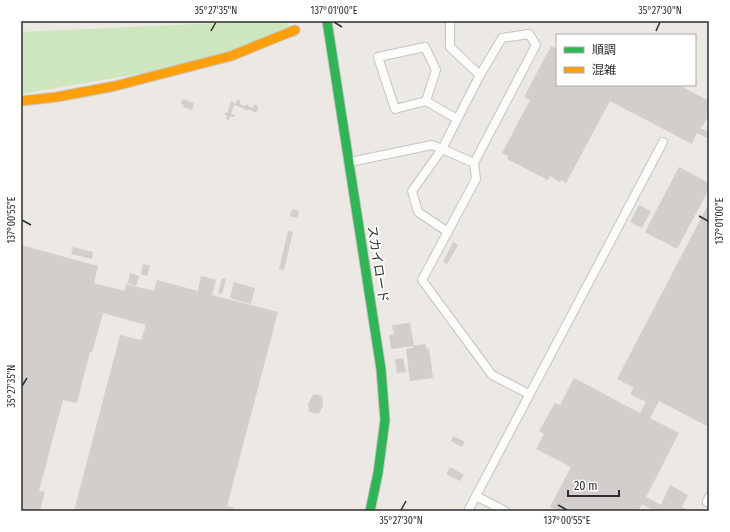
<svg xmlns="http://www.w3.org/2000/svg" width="730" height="532" font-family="'Fira Sans Condensed','Noto Sans JP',sans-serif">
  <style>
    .green { fill: #cee6be }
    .building { fill: #d1cecb }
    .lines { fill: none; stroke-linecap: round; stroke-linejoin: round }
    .lane-casing { stroke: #c5c4c5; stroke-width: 10 }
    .fast-casing { stroke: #c5c4c5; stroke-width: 11 }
    .slow-casing { stroke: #c5c4c5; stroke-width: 11 }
    .lane { stroke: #fcfcfb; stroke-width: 8 }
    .fast { stroke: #30b455; stroke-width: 9 }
    .slow { stroke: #ff9f0a; stroke-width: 9 }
    .ticks { fill: none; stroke: #2e2e2e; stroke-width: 1.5 }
    .labels { text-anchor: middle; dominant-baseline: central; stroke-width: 3.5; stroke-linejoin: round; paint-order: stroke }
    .street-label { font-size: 13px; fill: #2e2e2e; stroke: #fff }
    .neatline { fill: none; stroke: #2e2e2e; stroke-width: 1.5 }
    .ticks-label { font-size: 10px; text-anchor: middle; fill: #2e2e2e }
  </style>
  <rect width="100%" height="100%" fill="#ece8e4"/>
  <path class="green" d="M260 21H286L298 36 178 67 21 94V32Z"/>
  <g class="building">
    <path d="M551 46 557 49V85H679L709 101V115L702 127 701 126 700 128 709 132V139L697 133 692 144 610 101 566 183 561 180 560 182 550 176 548 180 507 159 508 156 502 153 530 100 524 97Z"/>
    <path d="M182 99 194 103 192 110 183 107 184 105 181 104Z"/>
    <path d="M237 100 240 101V104L246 106V104L248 105V106L253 108 254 104 258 106 257 113 247 109V111L245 110V109L234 105 231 114 235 115 234 117 230 116 229 120 226 119 227 115H225L226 112 227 113 231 101 236 104Z"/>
    <path d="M679 167 709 183V189L677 249 645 232Z"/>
    <path d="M709 203V427L659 401 650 418 679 433 646 497 661 505 670 485 688 495 682 507 690 511H654L642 504 638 511H558L550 507 571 467 536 449 544 434 539 431 555 403 560 405 574 378 640 413 646 402 630 394 634 388 617 379Z"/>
    <path d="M639 205 651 211 642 228 630 222Z"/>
    <path d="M292 209 299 211 297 218 290 216Z"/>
    <path d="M288 231 293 232 284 270 279 269Z"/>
    <path d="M453 242 458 245 447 264 443 262Z"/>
    <path d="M21 245 98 266 94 283 125 291 126 284 154 291 157 280 198 291 201 276 216 280 212 295 278 312 227 506 234 508 236 511H74L120 335 141 340 146 325 103 313 92 353 90 352 77 403 63 400 39 491 45 492 40 511H29L21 509Z"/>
    <path d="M73 247 93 252 92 259 71 254Z"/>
    <path d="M143 264 150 266 147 276 141 274Z"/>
    <path d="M130 273 139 276 136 286 128 283Z"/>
    <path d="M222 278 226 279 222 294 218 293Z"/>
    <path d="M234 282 255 288 251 304 230 298Z"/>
    <path d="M410 323 414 346 391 349 389 335 394 334 392 325Z"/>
    <path d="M426 344V349L429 348 433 378 410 381 406 349 413 348V346Z"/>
    <path d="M403 358 406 372 397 373 395 359Z"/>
    <path d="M314 394 322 396 323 405 320 412 318 414 309 412 308 404 311 398Z"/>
    <path d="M453 436 465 442 462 447 451 441Z"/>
    <path d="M450 467 464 475 460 481 446 474Z"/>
  </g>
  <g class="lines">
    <g class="lane-casing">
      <g id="lane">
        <path d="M450 21V47L470 66 480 75 502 38 529 34 536 45 474 163 476 179 422 280 492 375 529 394"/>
        <path d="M426 101 436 70 425 47 378 57 395 109 426 101 457 119"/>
        <path d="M350 162 432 145 442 149 480 75"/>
        <path d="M448 232 418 212 412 191 442 149 474 163"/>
        <path d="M476 496 505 511"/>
        <path d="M709 497 707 502 709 503"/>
        <path d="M468 511 663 142"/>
      </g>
    </g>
    <g class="fast-casing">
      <path id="fast" d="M327 21 381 369 385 420 378 473 370 511"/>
    </g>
    <g class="slow-casing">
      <path id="slow" d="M21 101 57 97 115 86 231 56 295 30"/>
    </g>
    <use href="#lane" class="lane"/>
    <use href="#fast" class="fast"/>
    <use href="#slow" class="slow"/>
  </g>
  <path class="ticks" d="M334 22 342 27M211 31 216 22M656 31 660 22M699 216 708 221M22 220 31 225M22 386 27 378M558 505 567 510M401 510 406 501"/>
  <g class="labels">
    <g class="street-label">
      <text transform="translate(378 264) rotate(81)">スカイロード</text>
    </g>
  </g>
  <rect width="730" height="532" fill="none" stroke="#ffffff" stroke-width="44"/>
  <rect x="556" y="34" width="140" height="52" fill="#ffffff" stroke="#ababab"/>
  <rect x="564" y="47" width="20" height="6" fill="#30b455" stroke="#ababab"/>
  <text x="592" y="54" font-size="12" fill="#2e2e2e">順調</text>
  <rect x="564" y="67" width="20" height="6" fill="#ff9f0a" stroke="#ababab"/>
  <text x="592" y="74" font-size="12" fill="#2e2e2e">混雑</text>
  <path d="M568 490v6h51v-6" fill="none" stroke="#2e2e2e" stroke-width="2"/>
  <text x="574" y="490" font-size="12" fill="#2e2e2e" stroke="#ffffff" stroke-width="3" paint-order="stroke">20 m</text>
  <rect x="22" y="22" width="686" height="488" class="neatline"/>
  <g class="ticks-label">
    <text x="216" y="14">35°27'35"N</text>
    <text x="334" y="14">137°01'00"E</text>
    <text x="660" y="14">35°27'30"N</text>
    <text transform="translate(11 220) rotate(-90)" y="4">137°00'55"E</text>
    <text transform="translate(719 221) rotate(-90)" y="4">137°01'00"E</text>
    <text transform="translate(11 386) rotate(-90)" y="4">35°27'35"N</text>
    <text x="401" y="524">35°27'30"N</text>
    <text x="567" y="524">137°00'55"E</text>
  </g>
</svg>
